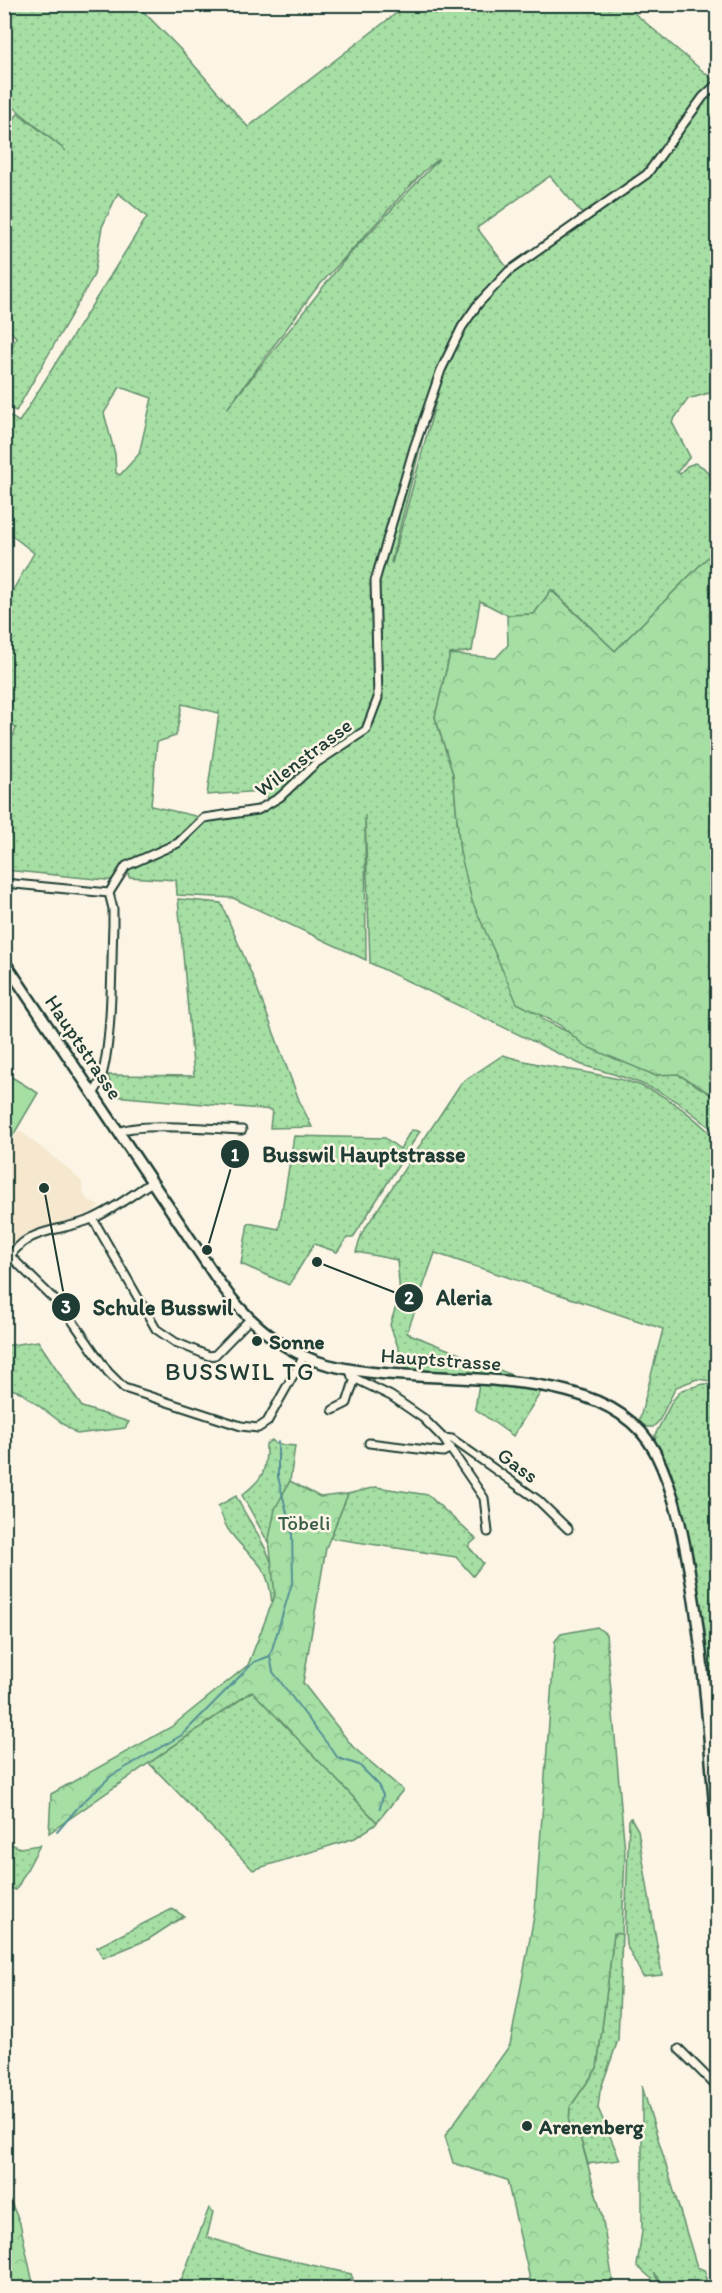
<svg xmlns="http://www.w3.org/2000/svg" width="722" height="2293" font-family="Itim,sans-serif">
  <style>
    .built { fill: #f5e8cf }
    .grass { fill: url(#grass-dots); stroke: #628e6c; stroke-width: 1.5; fill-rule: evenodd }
    .forest { fill: url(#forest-crowns); stroke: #628e6c; stroke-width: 1.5 }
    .pitch { fill: #a6dfa4; stroke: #628e6c; stroke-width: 1.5 }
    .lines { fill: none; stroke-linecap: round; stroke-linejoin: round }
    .stream { stroke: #559095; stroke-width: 2 }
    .street-casing { stroke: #1f3d34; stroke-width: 11 }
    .secondary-casing { stroke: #1f3d34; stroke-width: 14 }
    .street { stroke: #fcf5e5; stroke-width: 7 }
    .secondary { stroke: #fcf5e5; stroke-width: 9 }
    .poi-dot { fill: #1f3d34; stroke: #fcf5e5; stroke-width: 2 }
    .labels { text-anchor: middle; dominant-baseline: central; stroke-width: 5; stroke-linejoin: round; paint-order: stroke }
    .street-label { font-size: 21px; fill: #1f3d34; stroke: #fcf5e5 }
    .poi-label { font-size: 21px; font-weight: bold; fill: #1f3d34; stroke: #fcf5e5; text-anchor: start }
    .park-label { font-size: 21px; fill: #3a5d4a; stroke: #fcf5e5 }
    .quarter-label { font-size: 24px; letter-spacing: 1.5px; fill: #1f3d34; stroke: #fcf5e5 }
    .leader { fill: none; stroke: #1f3d34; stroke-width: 2 }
    .callout-dot { fill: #1f3d34; stroke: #fcf5e5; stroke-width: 2 }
    .mark-label { font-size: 18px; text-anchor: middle; font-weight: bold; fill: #fff }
    .callout-label { font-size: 22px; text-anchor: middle; font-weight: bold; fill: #1f3d34; stroke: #fcf5e5; stroke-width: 5; stroke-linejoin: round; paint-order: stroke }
  </style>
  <defs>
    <pattern id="grass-dots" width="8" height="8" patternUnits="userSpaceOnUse" patternTransform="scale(1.5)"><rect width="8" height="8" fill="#a6dfa4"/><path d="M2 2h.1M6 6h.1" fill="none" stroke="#8ec08e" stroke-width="1.8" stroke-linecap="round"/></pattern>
    <pattern id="forest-crowns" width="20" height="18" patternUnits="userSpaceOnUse" patternTransform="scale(1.5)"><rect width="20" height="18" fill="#a6dfa4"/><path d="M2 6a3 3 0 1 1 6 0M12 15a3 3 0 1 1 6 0" fill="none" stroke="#8ec08e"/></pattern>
  </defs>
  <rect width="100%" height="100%" fill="#fcf5e5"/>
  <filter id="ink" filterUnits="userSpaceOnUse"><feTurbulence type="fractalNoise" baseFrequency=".0167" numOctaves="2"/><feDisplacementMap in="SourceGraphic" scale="12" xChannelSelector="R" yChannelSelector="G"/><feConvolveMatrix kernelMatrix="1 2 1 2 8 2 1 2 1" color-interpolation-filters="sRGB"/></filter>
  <g filter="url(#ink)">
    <path class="built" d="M19 1130 65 1166 82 1182 84 1194 88 1200 100 1206 91 1213 44 1229 6 1247 4 1153Z"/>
    <g class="grass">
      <path d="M5 5H137L181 50 248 127 407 5H639L633 12 717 83V391L688 399 672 422 690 457 677 472 680 474 687 466 695 463 703 467 717 483V548L615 651 552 590 534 614 507 615 480 601 472 651 450 654 435 717 453 774 460 852 542 1019 654 1075 678 1074 717 1098V1134C670 1090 642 1082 582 1065L370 963 365 815 366 960 233 898 177 895 176 880 129 877 126 867 116 881 5 870V756L16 728 5 721V604L34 553 5 530V413L19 422 147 217 118 193 102 227 94 275 16 411 5 406V365L16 337 5 326V134L18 113 66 151 5 100ZM439 159 346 258 227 409 315 290 424 171ZM550 176 586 218 509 270 477 228ZM439 374V390L392 563 391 562ZM120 387 152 398 139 454 120 475 116 473 115 454 104 413ZM182 704 219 713 207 795 262 791 271 802 232 814 204 818 151 806 157 742 176 736Z"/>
      <path d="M178 899 221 903 254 980 299 1100 312 1127 270 1128 272 1110 114 1096 108 1075 194 1076Z"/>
      <path d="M503 1055C545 1069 588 1070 630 1082 664 1092 693 1115 717 1140V1382L697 1379 676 1387 659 1421 653 1427H643L639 1422 663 1329 435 1253 407 1333 522 1379 406 1369 390 1325 400 1294 397 1260 356 1252 362 1233 461 1083Z"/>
      <path d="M411 1130 420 1131 356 1233 353 1238H347L337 1252 314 1244 289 1285 241 1264 248 1223 279 1229 294 1136 385 1138 400 1149Z"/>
      <path d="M38 1341 82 1407 129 1422 125 1428 77 1434 20 1392 5 1387V1346Z"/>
      <path d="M479 1383 542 1390 513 1436 475 1409Z"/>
      <path d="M704 1384 717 1386V1718L711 1710 701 1609 690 1544 671 1471 655 1443V1435L673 1400 682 1390Z"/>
      <path d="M272 1440 276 1444 295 1446 290 1481 281 1498 269 1539 270 1546 242 1495C265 1477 266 1472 266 1444Z"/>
      <path d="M376 1487 428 1495 476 1539 468 1546 483 1563 473 1576 456 1557 330 1538 348 1494Z"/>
      <path d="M236 1496C251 1529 287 1566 272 1604 268 1559 253 1563 230 1532 224 1525 222 1514 218 1506Z"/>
      <path d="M253 1691 377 1822 375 1825 355 1838 253 1870 149 1763Z"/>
      <path d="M631 1818 638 1830 662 1975 643 1977 626 1944 625 1932 629 1820Z"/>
      <path d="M4 1841 20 1848 40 1845 16 1890 5 1886Z"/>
      <path d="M172 1909 184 1916 149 1939 103 1958 97 1947Z"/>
      <path d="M614 1933 622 1934 618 2040 600 2091 598 2108 620 2160 588 2164 578 2130 569 2123 570 2107 597 2068Z"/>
      <path d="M642 2086 697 2267 706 2271V2288H664L654 2273 662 2288H653L652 2279 637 2266 642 2231Z"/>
      <path d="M209 2208 213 2212 207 2237 258 2253 351 2274 353 2279 334 2284V2288H265L241 2282 234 2288H185L181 2281Z"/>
    </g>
    <g class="forest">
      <path d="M717 548V1098L678 1074 654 1075 585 1046 560 1025 517 1003 472 901 460 852 453 774 435 717 450 654 496 658 508 645 507 615 534 614 551 590 615 651Z"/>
      <path d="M290 1481 320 1497 348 1494 326 1548 303 1683 353 1747 403 1790 377 1822 252 1691 49 1833 51 1794 171 1727 248 1665 275 1595 269 1539 275 1509Z"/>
      <path d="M597 1627 606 1634 625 1852 622 1934 614 1933 597 2068 570 2107 569 2123 578 2130 602 2216 614 2288H532L507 2180 453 2163 445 2136 510 2045 535 1911 555 1641 561 1634Z"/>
      <path d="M5 2189 20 2223 34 2288H5Z"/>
    </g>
    <path class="pitch" d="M5 1073 38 1093 5 1149Z"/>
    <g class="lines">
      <g class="stream">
        <path d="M270 1656 273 1672 338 1758 359 1765 377 1783 383 1795 380 1808"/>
        <path d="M57 1832 80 1805 111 1776 182 1735 254 1662 270 1656 293 1580 292 1533 278 1477V1442"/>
      </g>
      <g class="street-casing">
        <g id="street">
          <path d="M4 883 109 893 113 909V926C111 958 114 1075 93 1093"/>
          <path d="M109 893 126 866 178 843 204 818 258 810 280 797 316 763 366 730 378 698 375 581 414 448 441 370 462 327 478 304 509 271 647 174 703 97 718 83"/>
          <path d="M119 1132C135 1122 219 1129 242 1130"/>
          <path d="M93 1219 156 1329 175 1342 209 1356 215 1355 250 1319"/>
          <path d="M4 1250 65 1310 108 1372 124 1388 241 1426 258 1428 267 1422 304 1356"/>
          <path d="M4 1265C27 1225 55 1234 92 1219 113 1210 133 1194 152 1182"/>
          <path d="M350 1370 352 1377 391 1396 423 1418 443 1438 484 1498 488 1532"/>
          <path d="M333 1410 347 1403 355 1378"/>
          <path d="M443 1438 452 1439 538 1500 568 1529"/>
          <path d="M369 1443 443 1452 451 1448"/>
          <path d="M679 2049 718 2088"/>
        </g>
      </g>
      <g class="secondary-casing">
        <path id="secondary" d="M4 961 219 1282C244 1317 275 1346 316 1361 408 1394 602 1350 655 1452 676 1494 685 1542 692 1587 706 1672 710 1759 718 1845"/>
      </g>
      <use href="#street" class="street"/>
      <use href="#secondary" class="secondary"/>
    </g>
  </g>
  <g class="poi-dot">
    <circle cx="257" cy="1341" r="6"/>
    <circle cx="527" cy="2126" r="6"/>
  </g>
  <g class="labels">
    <g class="street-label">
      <text transform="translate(303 757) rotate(-37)">Wilenstrasse</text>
      <text transform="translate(84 1047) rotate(56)">Hauptstrasse</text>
      <text transform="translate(441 1359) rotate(4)">Hauptstrasse</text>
      <text transform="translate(518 1465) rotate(36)">Gass</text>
    </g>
    <g class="poi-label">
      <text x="269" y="1341">Sonne</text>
      <text x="539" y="2126">Arenenberg</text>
    </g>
    <g class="park-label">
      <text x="304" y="1522">Töbeli</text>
    </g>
    <g class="quarter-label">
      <text x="240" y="1371">BUSSWIL TG</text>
    </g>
  </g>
  <path class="leader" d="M207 1250L235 1154M317 1262L409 1298M44 1188L66 1307"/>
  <g class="callout-dot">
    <circle cx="207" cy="1250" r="6"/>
    <circle cx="317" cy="1262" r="6"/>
    <circle cx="44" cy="1188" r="6"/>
    <circle cx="235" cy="1154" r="15"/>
    <circle cx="409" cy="1298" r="15"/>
    <circle cx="66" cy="1307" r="15"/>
  </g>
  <g class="mark-label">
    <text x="235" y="1161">1</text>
    <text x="409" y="1304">2</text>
    <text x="66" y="1313">3</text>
  </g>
  <g class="callout-label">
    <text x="364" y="1162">Busswil Hauptstrasse</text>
    <text x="464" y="1305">Aleria</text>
    <text x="163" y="1315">Schule Busswil</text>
  </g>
  <rect width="722" height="2293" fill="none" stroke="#fcf5e5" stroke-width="24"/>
  <rect x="12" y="12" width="698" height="2269" fill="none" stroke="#1f3d34" stroke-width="2" filter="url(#ink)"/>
</svg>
